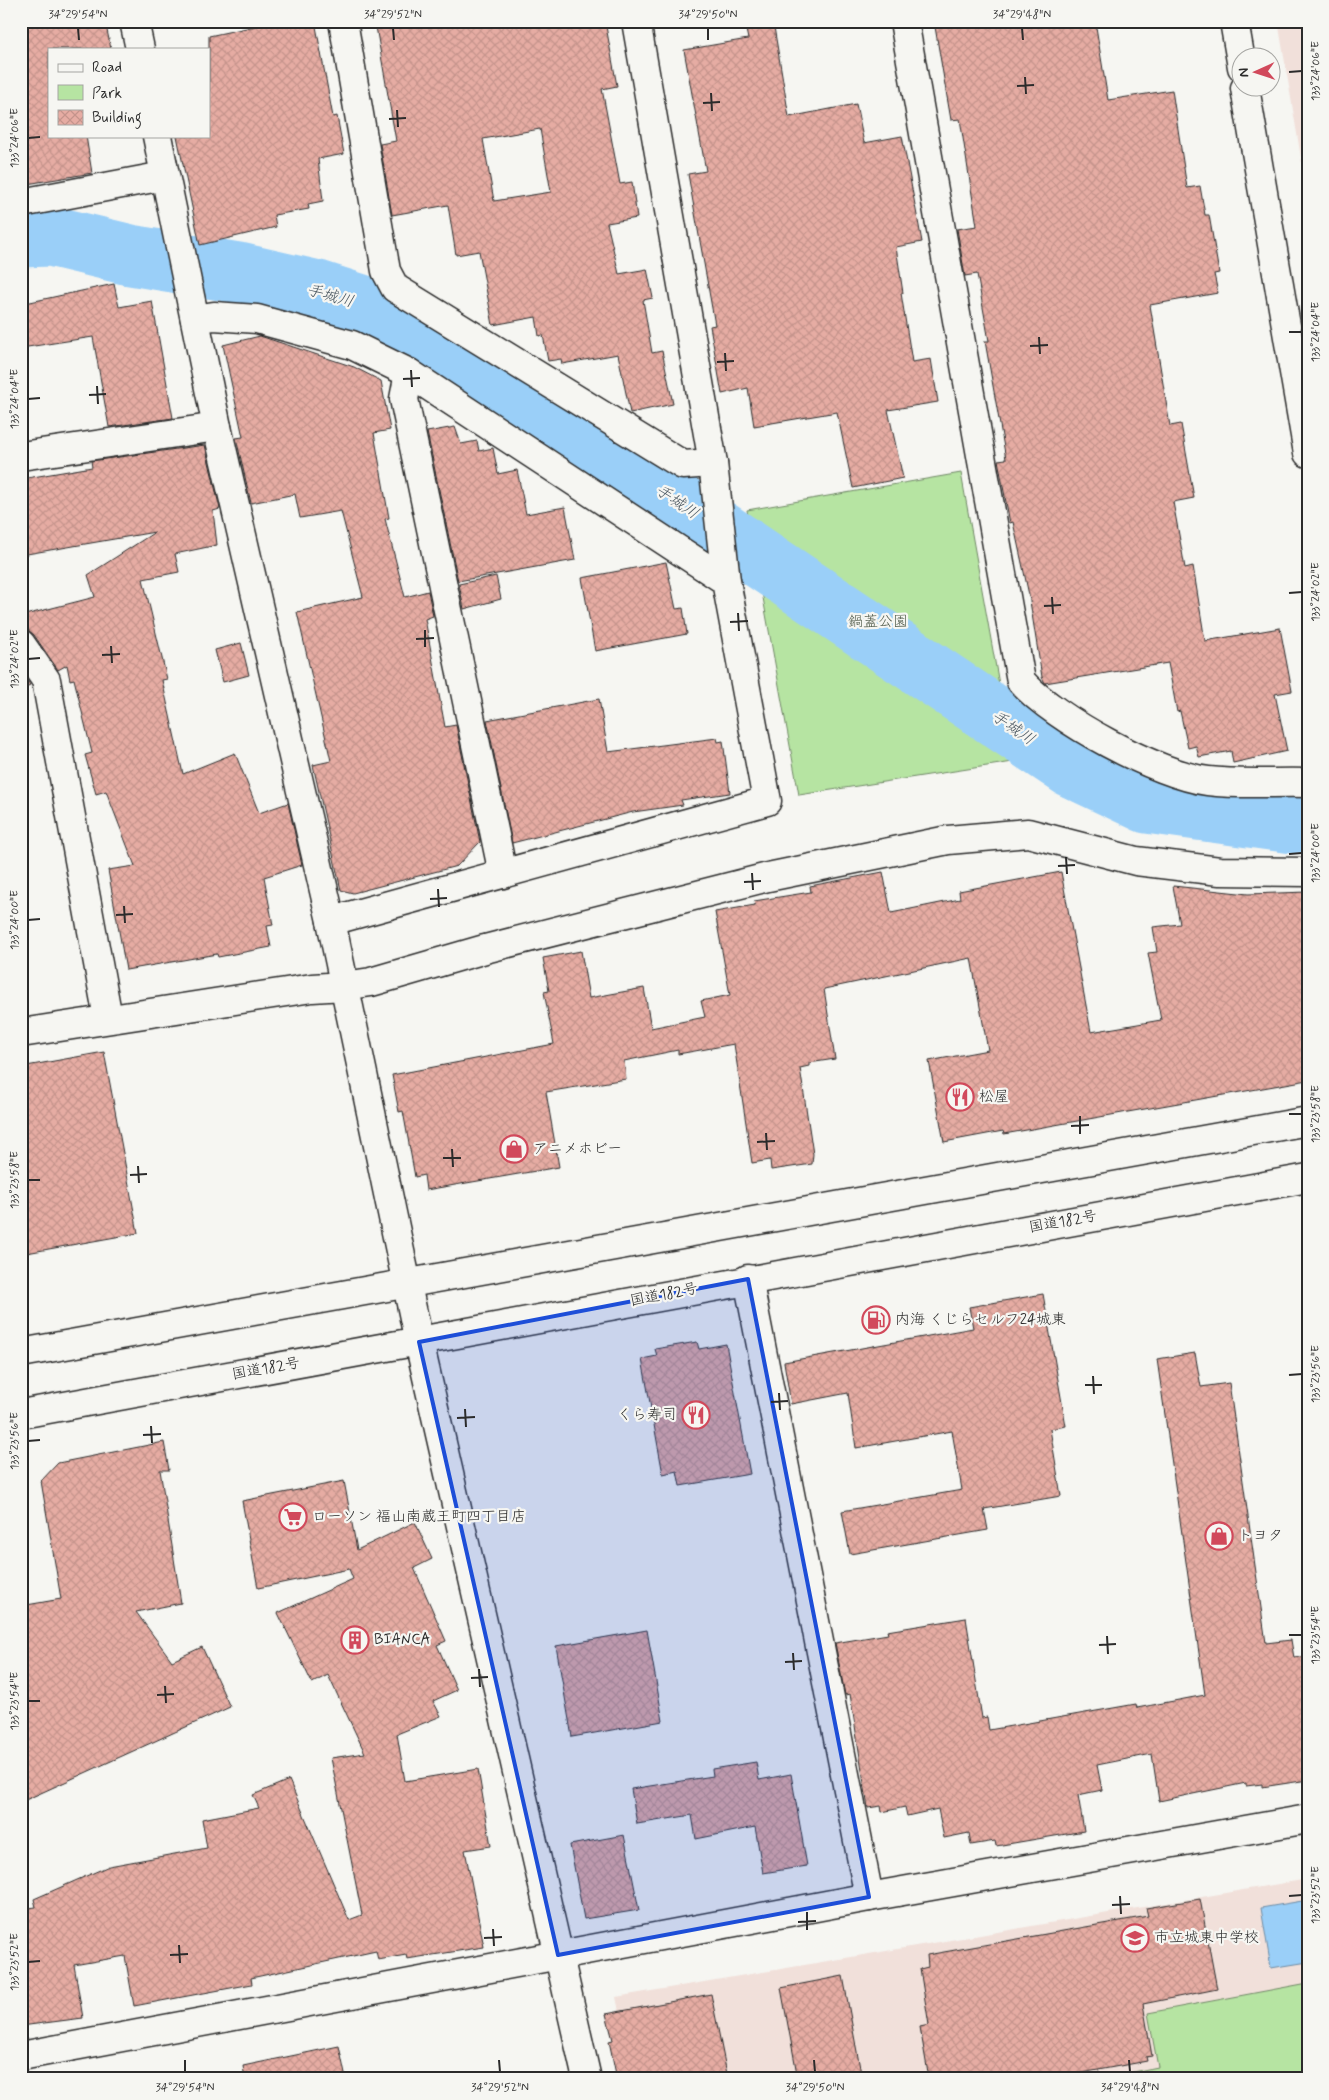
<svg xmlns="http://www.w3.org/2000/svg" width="1329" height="2100" font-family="Mynerve,'Klee One',sans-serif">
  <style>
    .built { fill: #f1e0da }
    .park { fill: #b6e4a2; stroke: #708866 }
    .water { fill: #9acff8; stroke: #6e8da6 }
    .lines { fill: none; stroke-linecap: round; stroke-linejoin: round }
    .river { stroke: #9acff8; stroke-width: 61 }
    .building { fill: url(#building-cross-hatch); stroke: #2b2b2b; fill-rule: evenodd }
    .minor-casing { stroke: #2b2b2b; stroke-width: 31 }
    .tertiary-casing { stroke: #2b2b2b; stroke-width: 31 }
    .trunk-casing { stroke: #2b2b2b; stroke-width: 31 }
    .minor { stroke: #f6f6f2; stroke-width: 28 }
    .tertiary { stroke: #f6f6f2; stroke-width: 28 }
    .trunk { stroke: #f6f6f2; stroke-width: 28 }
    .marked { fill: #1d4ed8; fill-opacity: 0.2; stroke: #1d4ed8; stroke-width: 4; stroke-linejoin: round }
    .ticks { fill: none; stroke: #2b2b2b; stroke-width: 2 }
    .labels { text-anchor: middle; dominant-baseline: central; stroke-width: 4.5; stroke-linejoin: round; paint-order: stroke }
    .park-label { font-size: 15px; fill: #4e5949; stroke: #f6f6f2 }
    .poi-label { font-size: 15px; fill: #2b2b2b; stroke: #f6f6f2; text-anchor: start }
    .street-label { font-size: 15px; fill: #2b2b2b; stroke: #f6f6f2 }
    .water-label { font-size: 16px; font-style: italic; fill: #47545e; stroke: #f6f6f2 }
    .neatline { fill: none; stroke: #2b2b2b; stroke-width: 2 }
    .ticks-label { font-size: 12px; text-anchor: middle; fill: #2b2b2b }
  </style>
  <defs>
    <pattern id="building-cross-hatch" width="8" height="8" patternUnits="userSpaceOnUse" patternTransform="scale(1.25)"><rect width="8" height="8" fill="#e6aca3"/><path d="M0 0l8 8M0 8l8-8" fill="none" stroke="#c5948c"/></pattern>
  </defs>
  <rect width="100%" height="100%" fill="#f6f6f2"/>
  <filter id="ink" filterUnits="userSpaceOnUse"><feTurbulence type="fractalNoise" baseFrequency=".02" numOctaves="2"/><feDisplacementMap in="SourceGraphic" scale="10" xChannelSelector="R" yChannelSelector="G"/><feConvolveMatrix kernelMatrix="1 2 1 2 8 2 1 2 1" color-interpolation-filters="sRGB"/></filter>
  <g filter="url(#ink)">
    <g class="built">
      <path d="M1278 21H1308V199L1279 27Z"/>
      <path d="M1308 1879V2079H633L616 1997Z"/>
    </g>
    <g class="park">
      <path d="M961 473 1013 762 799 795 747 510Z"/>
      <path d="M1308 1983V2079H1098L1158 2067 1148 2013Z"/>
    </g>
    <path class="water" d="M1308 1900V1962L1271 1968 1261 1908Z"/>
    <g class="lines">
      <path class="river" d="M21 237 51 236 130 255 239 273 318 291 371 308 440 347 608 456 1071 767 1147 803 1293 823 1308 822"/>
    </g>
    <g class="building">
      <path d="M41 21H105L111 49H49V136H86L92 173 21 185V25Z"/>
      <path d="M279 21H315L333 117 337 116 344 154 318 159 323 201 308 204 309 209 274 215 276 227 200 245 177 136H209V36Z"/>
      <path d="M375 21H605L617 86 602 89 620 184 632 182 637 218 607 223 619 274 647 269 653 298 643 300 652 353 662 351 673 404 630 413 618 354 562 364 561 359 548 361 543 335 539 336 536 317 493 325 479 251 456 255 448 205 392 215 380 144 396 141ZM540 129 551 192 494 201 483 139Z"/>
      <path d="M744 21H773L789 117 856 104 864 143 902 136 922 242 896 247 903 293H901L912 362 931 359 938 402 888 410 903 478 853 488 837 412 754 426 748 388 722 394 710 326 715 325 688 174 706 171 684 50 748 39Z"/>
      <path d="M934 21H1095L1108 100 1172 90 1187 188 1200 186 1205 215H1209L1219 273 1214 274 1218 293 1150 305 1170 426 1181 424 1194 498 1173 502 1185 568 1193 566 1205 641 1280 628 1292 691 1275 694 1287 751 1233 763 1231 751 1199 757 1196 746 1188 748 1180 711 1177 712 1168 663 1045 683 1042 677 1029 595 1013 522 1010 523 998 460 1006 459 985 341H989L977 274 965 276 957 229 977 226 960 119 951 120Z"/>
      <path d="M114 284 119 307 152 301 173 418 109 427 93 337 21 348V304Z"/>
      <path d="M260 336 354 367 381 381 390 430 374 433 389 518 385 519 405 597 428 591 433 616 425 619 445 727 456 725 480 842 457 866 353 893 341 890 313 765 331 761 297 612 363 597 341 511 300 518 295 494 251 503 236 438 243 437 223 345Z"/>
      <path d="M455 427 461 444 477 441 479 451 493 448 498 474 517 470 526 514 565 507 575 560 458 581 427 432Z"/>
      <path d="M205 445 220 509 213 511 217 545 175 554 179 572 143 579 167 679 162 680 183 774 235 753 259 813 288 803 302 865 264 877 273 925 267 926 271 947 218 957 217 954 126 970 108 870 135 866 106 791 96 794 85 755 92 753 74 679 70 680 67 665 58 670 34 635 28 630 21 629V616L95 597 88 575 155 532 21 555V479L92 467 91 461Z"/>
      <path d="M666 562 676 609 683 608 687 634 595 651 582 578Z"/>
      <path d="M496 576 501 599 464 609 459 584Z"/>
      <path d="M241 643 249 675 223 682 215 650Z"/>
      <path d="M21 672 30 685 21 690Z"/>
      <path d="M599 699 608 752 717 738 718 742 723 741 730 793 681 800 683 805 633 812 512 843 487 720Z"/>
      <path d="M883 872 891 913 960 899 959 891 1061 872 1091 1032 1161 1020 1148 953 1157 952 1153 927 1180 924 1173 886 1248 894 1308 892V1080L1004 1134 1003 1131 944 1142 929 1061 988 1050 971 958 824 989 835 1059 809 1063V1066L800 1068 813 1154 812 1164 771 1170 770 1160 752 1163 734 1044 678 1054V1050L624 1061 626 1079 546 1092 559 1167 426 1190 424 1175 415 1177 403 1111 399 1112 392 1075 554 1044 544 992 549 991 543 958 581 951 589 998 644 988 651 1028 705 1017 701 1001 730 995 715 912 755 905 754 901 811 892 810 886Z"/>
      <path d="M104 1052 138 1233 21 1254V1067Z"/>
      <path d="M1043 1294 1066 1426 1050 1429 1061 1496 984 1509 988 1530 850 1554 842 1511 962 1490 952 1431 856 1448 848 1393 791 1404 784 1362 973 1328 969 1307Z"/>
      <path d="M697 1342 699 1349 726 1344 750 1474 680 1486 677 1471 663 1474 642 1359 657 1356 655 1349Z"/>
      <path d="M1195 1353 1201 1387 1229 1383 1266 1643 1291 1640 1294 1658 1308 1656V1780L1262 1787V1784L1246 1786V1783L1159 1801 1152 1754 1097 1765 1102 1790 1078 1795 1084 1831 996 1846 995 1841 971 1845 969 1833 944 1838 938 1809 907 1816 905 1807 882 1812 881 1806 868 1808 850 1694 845 1695 835 1643 888 1634 887 1631 966 1618 982 1718 987 1717 989 1730 1136 1704 1137 1708 1205 1695 1157 1359Z"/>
      <path d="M164 1442 169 1470H160L181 1603 136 1612 172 1661 202 1647 230 1707 21 1802V1606L61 1599 41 1481 58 1463Z"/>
      <path d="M344 1481 357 1550 415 1522 432 1559 414 1568 446 1641 437 1645 457 1690 433 1701 441 1716 397 1734 405 1781 478 1769 491 1846 465 1850 484 1947 407 1959 406 1955 378 1960 376 1951 251 1978 252 1984 134 2006 125 1956 74 1965 83 2018 21 2026V1909L36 1907 34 1899 109 1866 207 1848 202 1819 259 1808 253 1795 289 1780 349 1920 362 1915 331 1758 365 1753 328 1675 312 1683 278 1613 353 1579 349 1569 258 1588 242 1501Z"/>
      <path d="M647 1630 663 1721 572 1737 556 1646Z"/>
      <path d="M756 1762 759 1780 791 1774 807 1866 763 1873 755 1827 696 1839 692 1815 637 1824 631 1789 713 1776 712 1769Z"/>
      <path d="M624 1835 639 1910 584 1919 570 1845Z"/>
      <path d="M1200 1899 1217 1989 1143 2004 1152 2056 1146 2057 1147 2061 1049 2079H929L920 2027 929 2025 920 1969 928 1967 927 1955 1148 1916 1146 1908Z"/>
      <path d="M843 1976 862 2079H798L781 1988Z"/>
      <path d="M711 1994 728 2079H617L609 2041 613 2040 606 2014Z"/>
      <path d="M339 2046 346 2079H245L243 2066Z"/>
    </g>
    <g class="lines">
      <g class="minor-casing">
        <g id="minor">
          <path d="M343 21 386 271 395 288 683 465 713 463"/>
          <path d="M904 21 1021 681C1054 719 1158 775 1208 781 1241 785 1275 782 1308 783"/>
          <path d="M21 203 164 176"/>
          <path d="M195 319 214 316 257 319 352 345 409 373 726 581"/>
          <path d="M409 373 404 399 503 874"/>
          <path d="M21 456 217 427"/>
          <path d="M21 644 46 680 108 1018"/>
          <path d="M331 921 767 801 726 581 713 463 636 21"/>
          <path d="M344 986 371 982 485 949 768 877 948 840 1028 833 1136 861 1220 871 1308 872"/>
          <path d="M748 1279 869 1897"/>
          <path d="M21 2056 869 1897 1308 1819"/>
        </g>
      </g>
      <g class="tertiary-casing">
        <g id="tertiary">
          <path d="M134 21 140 49"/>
          <path d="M1234 21 1242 67"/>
          <path d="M1245 88 1308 453"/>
          <path d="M157 136 217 427 331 921 419 1342 587 2079"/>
          <path d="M21 1033 312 988 344 986"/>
        </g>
      </g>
      <g class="trunk-casing">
        <g id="trunk">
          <path d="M21 1353 1308 1121"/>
          <path d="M21 1414 1308 1178"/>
        </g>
      </g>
      <use href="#minor" class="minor"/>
      <use href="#tertiary" class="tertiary"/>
      <use href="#trunk" class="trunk"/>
    </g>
  </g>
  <path class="marked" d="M748 1279 869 1897 558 1955 419 1342Z"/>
  <path class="ticks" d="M78 28 79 40M393 28 394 40M708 28V40M1022 28 1023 40M1289 72 1302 71M1025 77 1026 94M1017 86 1034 85M711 93 712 111M703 103 720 102M397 110 398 127M389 119 406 118M28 138 40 137M1289 332H1302M1039 337 1040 354M1030 346 1048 345M725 353 726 371M717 362 734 361M411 370 412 387M403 379 420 378M97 386 98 404M89 395 106 394M28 399 40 398M1289 593 1302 592M1052 597 1053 614M1044 606 1061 605M738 613 739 631M730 622 748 621M425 630V647M416 639 434 638M111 646 112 663M102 655 120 654M28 659 40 658M1289 854 1302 853M1066 857 1067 874M1058 866 1075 865M752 873 753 890M744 882 761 881M438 889 439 907M430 899 447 898M124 906 125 923M116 915 133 914M28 920 40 919M1289 1114H1302M1080 1116V1134M1071 1126 1089 1125M766 1133 767 1150M757 1142 775 1141M452 1149 453 1167M443 1158H461M138 1166 139 1183M130 1175 147 1174M28 1180H40M1289 1375 1302 1374M1093 1376 1094 1394M1085 1385H1102M779 1393 780 1410M771 1402 788 1401M465 1409 466 1427M457 1418 475 1417M151 1426 152 1443M143 1435 161 1434M28 1441 40 1440M1289 1635H1302M1107 1636 1108 1654M1099 1645 1116 1644M793 1653 794 1670M785 1662 802 1661M479 1669 480 1687M471 1678 488 1677M165 1686 166 1703M157 1695 174 1694M28 1701H40M1120 1896 1121 1914M1289 1896 1302 1895M1112 1905 1130 1904M807 1912V1930M798 1922 816 1921M493 1929 494 1946M484 1938 502 1937M179 1945 180 1963M170 1955 188 1954M28 1962 40 1961M185 2060V2072M499 2060 500 2072M814 2060 815 2072M1129 2060 1130 2072"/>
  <defs>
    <g id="restaurant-ring" transform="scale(1.4375)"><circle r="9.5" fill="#f6f6f2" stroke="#d1495b" stroke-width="1.5"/><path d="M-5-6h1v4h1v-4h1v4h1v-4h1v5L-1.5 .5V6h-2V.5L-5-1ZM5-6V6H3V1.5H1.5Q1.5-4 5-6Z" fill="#d1495b"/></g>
    <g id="shop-ring" transform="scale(1.4375)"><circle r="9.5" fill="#f6f6f2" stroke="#d1495b" stroke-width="1.5"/><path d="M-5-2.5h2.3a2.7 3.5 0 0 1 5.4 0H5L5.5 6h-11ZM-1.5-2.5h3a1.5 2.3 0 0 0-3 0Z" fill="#d1495b"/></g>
    <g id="fuel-ring" transform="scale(1.4375)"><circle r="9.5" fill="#f6f6f2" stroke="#d1495b" stroke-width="1.5"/><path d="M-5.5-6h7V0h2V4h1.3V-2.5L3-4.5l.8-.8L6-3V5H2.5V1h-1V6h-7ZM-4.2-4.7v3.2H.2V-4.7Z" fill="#d1495b"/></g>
    <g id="supermarket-ring" transform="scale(1.4375)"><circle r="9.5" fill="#f6f6f2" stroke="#d1495b" stroke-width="1.5"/><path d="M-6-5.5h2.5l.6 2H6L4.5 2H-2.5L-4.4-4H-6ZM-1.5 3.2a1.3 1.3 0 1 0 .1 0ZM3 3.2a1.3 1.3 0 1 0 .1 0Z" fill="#d1495b"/></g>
    <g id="building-ring" transform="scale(1.4375)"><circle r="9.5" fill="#f6f6f2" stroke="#d1495b" stroke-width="1.5"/><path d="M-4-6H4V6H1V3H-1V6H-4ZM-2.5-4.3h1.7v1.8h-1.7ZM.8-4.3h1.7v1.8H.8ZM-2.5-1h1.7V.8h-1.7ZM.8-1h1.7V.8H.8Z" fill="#d1495b"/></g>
    <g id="school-ring" transform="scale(1.4375)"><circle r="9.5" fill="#f6f6f2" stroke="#d1495b" stroke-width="1.5"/><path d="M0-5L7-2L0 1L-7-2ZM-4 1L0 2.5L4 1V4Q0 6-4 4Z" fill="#d1495b"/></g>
  </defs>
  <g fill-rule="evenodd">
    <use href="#restaurant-ring" x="960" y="1097"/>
    <use href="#shop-ring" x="514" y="1149"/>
    <use href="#fuel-ring" x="876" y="1320"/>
    <use href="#restaurant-ring" x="696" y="1415"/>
    <use href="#supermarket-ring" x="293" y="1517"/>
    <use href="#shop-ring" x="1219" y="1536"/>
    <use href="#building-ring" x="355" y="1640"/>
    <use href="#school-ring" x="1135" y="1938"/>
  </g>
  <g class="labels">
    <g class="park-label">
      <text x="878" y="622">鍋蓋公園</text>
    </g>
    <g class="poi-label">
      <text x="979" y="1097">松屋</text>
      <text x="533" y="1149">アニメホビー</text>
      <text x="895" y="1320">内海 くじらセルフ24城東</text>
      <text x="677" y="1415" text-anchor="end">くら寿司</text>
      <text x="312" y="1517">ローソン 福山南蔵王町四丁目店</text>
      <text x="1238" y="1536">トヨタ</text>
      <text x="374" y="1640">BIANCA</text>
      <text x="1154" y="1938">市立城東中学校</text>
    </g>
    <g class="street-label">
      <text transform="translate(1063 1222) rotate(-10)">国道182号</text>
      <text transform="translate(664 1295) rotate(-11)">国道182号</text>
      <text transform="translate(266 1369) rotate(-10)">国道182号</text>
    </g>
    <g class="water-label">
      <text transform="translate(330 296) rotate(16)">手城川</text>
      <text transform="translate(677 502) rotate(34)">手城川</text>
      <text transform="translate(1013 728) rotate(34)">手城川</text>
    </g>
  </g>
  <rect width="1329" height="2100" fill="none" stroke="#f6f6f2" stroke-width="55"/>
  <rect x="48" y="48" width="162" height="90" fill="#f6f6f2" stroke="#a5a5a2"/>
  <rect x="58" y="64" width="25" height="8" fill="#f6f6f2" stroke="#a5a5a2"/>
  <text x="92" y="72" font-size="15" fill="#2b2b2b">Road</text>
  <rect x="58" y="85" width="25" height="15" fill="#b6e4a2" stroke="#a5a5a2"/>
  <text x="92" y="98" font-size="15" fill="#2b2b2b">Park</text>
  <rect x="58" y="110" width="25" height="15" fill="url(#building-cross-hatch)" stroke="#a5a5a2"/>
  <text x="92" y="122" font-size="15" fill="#2b2b2b">Building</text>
  <g transform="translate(1256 72) rotate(267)"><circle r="24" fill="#f6f6f2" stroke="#a5a5a2"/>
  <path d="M0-4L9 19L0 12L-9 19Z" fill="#d1495b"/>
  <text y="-8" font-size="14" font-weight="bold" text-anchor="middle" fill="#2b2b2b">N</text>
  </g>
  <rect x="28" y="28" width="1274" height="2044" class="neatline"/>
  <g class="ticks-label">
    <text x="78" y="18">34°29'54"N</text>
    <text x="393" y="18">34°29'52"N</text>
    <text x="708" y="18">34°29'50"N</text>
    <text x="1022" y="18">34°29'48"N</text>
    <text transform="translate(1315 71) rotate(-90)" y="4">133°24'06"E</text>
    <text transform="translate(14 138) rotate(-90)" y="4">133°24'06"E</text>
    <text transform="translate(1315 332) rotate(-90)" y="4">133°24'04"E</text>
    <text transform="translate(14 399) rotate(-90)" y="4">133°24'04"E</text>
    <text transform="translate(1315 592) rotate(-90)" y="4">133°24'02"E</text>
    <text transform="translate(14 659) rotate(-90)" y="4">133°24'02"E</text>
    <text transform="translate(1315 853) rotate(-90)" y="4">133°24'00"E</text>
    <text transform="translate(14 920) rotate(-90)" y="4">133°24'00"E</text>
    <text transform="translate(1315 1114) rotate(-90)" y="4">133°23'58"E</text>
    <text transform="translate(14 1180) rotate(-90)" y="4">133°23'58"E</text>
    <text transform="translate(1315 1374) rotate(-90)" y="4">133°23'56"E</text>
    <text transform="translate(14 1441) rotate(-90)" y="4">133°23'56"E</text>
    <text transform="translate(1315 1635) rotate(-90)" y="4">133°23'54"E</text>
    <text transform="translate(14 1701) rotate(-90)" y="4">133°23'54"E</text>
    <text transform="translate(1315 1895) rotate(-90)" y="4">133°23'52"E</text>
    <text transform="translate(14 1962) rotate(-90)" y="4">133°23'52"E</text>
    <text x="185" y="2091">34°29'54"N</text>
    <text x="500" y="2091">34°29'52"N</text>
    <text x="815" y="2091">34°29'50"N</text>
    <text x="1130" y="2091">34°29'48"N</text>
  </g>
</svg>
